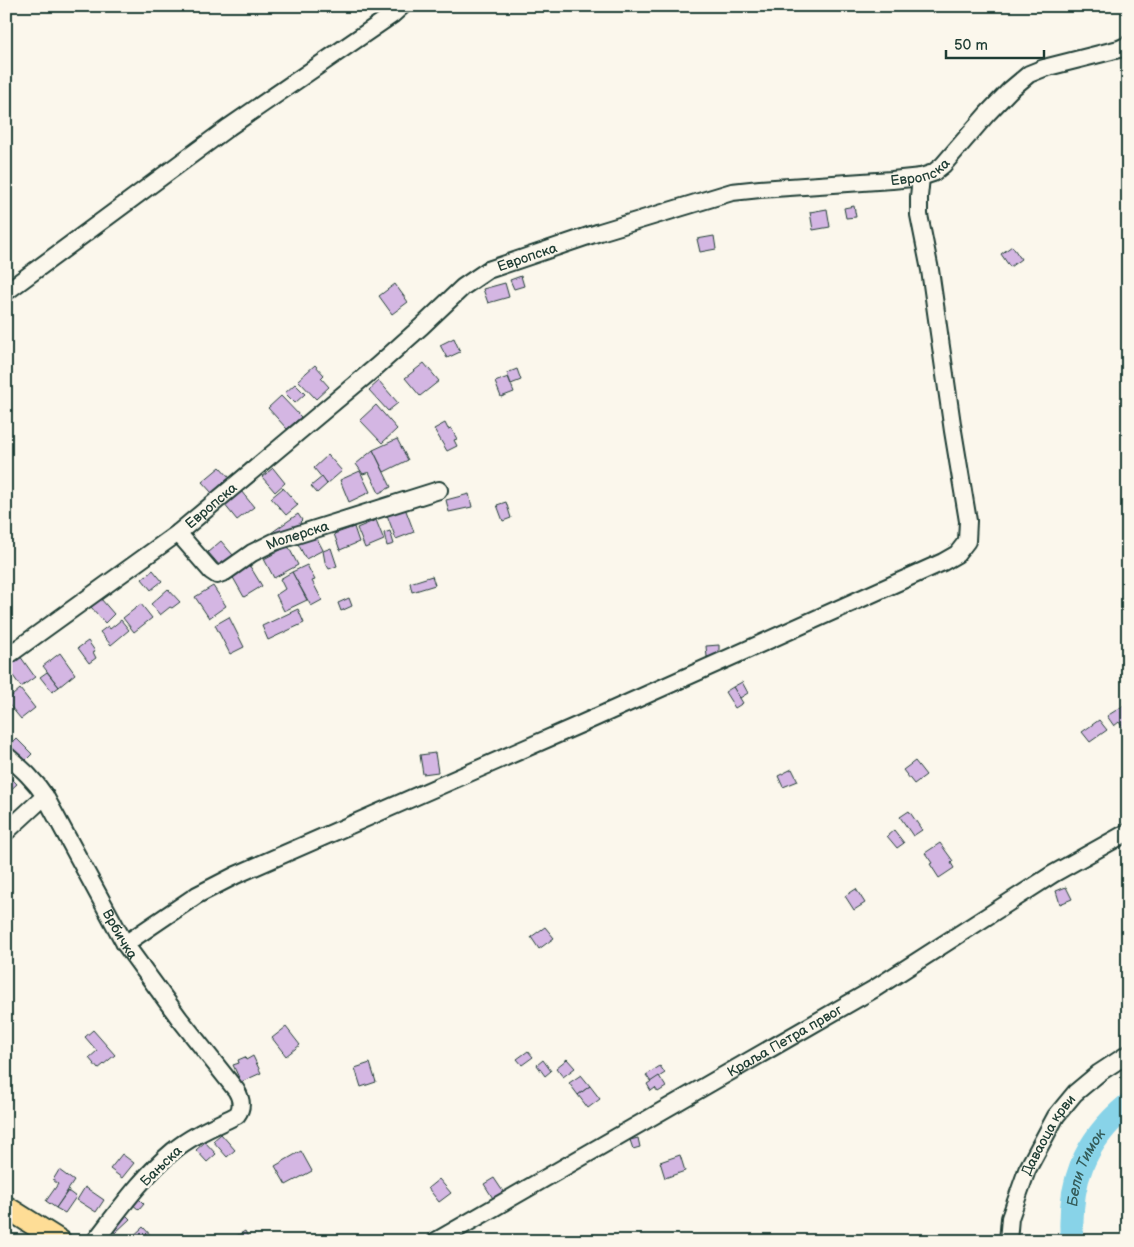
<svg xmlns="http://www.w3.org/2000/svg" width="1134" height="1247" font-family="'Balsamiq Sans',sans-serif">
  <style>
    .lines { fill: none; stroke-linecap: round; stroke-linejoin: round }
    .river { stroke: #88d3e8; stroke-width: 24 }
    .building { fill: #d4b6e3; stroke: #1f3d34 }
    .minor-casing { stroke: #1f3d34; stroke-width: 20 }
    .major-casing { stroke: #1f3d34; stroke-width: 25 }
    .minor { stroke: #fbf7ec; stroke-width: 16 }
    .major { stroke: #fedd96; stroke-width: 21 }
    .labels { text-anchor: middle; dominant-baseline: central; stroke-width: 5; stroke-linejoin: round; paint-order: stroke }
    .street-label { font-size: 14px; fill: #1f3d34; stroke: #fbf7ec }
    .water-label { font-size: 15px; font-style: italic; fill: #345b58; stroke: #fbf7ec }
  </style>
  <rect width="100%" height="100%" fill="#fbf7ec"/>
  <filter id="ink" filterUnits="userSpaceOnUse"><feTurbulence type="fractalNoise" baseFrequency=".02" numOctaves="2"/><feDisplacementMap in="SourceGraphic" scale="10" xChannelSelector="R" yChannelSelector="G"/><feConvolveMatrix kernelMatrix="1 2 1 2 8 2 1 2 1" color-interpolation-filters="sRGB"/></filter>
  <g filter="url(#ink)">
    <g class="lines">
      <path class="river" id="s1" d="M1072 1241C1068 1184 1083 1142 1128 1105"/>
    </g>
    <g class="building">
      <path d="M854 206 856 217 846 218 844 208Z"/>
      <path d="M827 209 830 227 813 230 810 212Z"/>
      <path d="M714 236 716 249 700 252 697 239Z"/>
      <path d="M1012 246 1021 259 1010 267 1001 254Z"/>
      <path d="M521 276 524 286 514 289 510 280Z"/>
      <path d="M505 283 509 297 488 303 483 289Z"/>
      <path d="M395 284 408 302 392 314 379 296Z"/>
      <path d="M454 338 460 352 447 358 440 345Z"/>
      <path d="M424 363 439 381 420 396 405 378Z"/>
      <path d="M315 365 324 375 321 378 329 387 316 399 298 380Z"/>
      <path d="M517 369 521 380 511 384 507 373Z"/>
      <path d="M508 377 514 392 501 397 495 382Z"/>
      <path d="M379 381 398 403 388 411 369 390Z"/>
      <path d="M295 384 305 394 295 403 285 393Z"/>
      <path d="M281 396 301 417 287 429 268 408Z"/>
      <path d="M376 405 397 429 382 443 360 420Z"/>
      <path d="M445 423 448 429 451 428 457 439 454 440 457 446 447 451 434 429Z"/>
      <path d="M397 439 408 460 384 472 373 450Z"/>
      <path d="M373 450 391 487 379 493 369 472 363 474 356 464Z"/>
      <path d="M328 455 342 471 327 484 314 468Z"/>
      <path d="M220 467 230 478 212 493 202 482Z"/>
      <path d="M273 468 285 483 275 492 262 477Z"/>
      <path d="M360 471 370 492 349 502 340 480Z"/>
      <path d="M322 477 327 484 317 493 311 486Z"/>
      <path d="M283 488 298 505 286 515 271 498Z"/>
      <path d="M241 491 254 507 237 520 224 504Z"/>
      <path d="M469 494 472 507 449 512 446 500Z"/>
      <path d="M506 502 511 518 503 521 497 505Z"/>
      <path d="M405 508 414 532 396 539 387 515Z"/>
      <path d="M298 514 302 520 300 522 303 526 295 531 292 527 276 539 271 533Z"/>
      <path d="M376 520 384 540 365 548 357 528Z"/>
      <path d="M354 527 359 542 340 550 334 534Z"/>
      <path d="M390 531 394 544 387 546 384 533Z"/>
      <path d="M314 533 323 550 306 559 297 542Z"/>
      <path d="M221 541 233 555 220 566 208 552Z"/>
      <path d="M288 546 298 565 274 578 264 559Z"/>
      <path d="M331 548 337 566 329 569 325 562 323 551Z"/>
      <path d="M248 563 262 586 244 597 231 574Z"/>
      <path d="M307 565 315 580 312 581 322 600 311 606 292 572Z"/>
      <path d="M153 570 162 581 151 590 142 579Z"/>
      <path d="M292 572 307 600 284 611 276 595 285 589 280 579Z"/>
      <path d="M432 576 435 585 412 592 410 583Z"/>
      <path d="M213 586 226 606 209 618 195 597Z"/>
      <path d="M168 589 180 602 172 608 170 607 160 615 151 604Z"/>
      <path d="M349 598 352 606 341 611 338 603Z"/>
      <path d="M101 599 114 614 105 623 91 607Z"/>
      <path d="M141 604 152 618 134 632 123 618Z"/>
      <path d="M298 609 304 623 268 640 262 626Z"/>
      <path d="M229 617 244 647 230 654 215 625Z"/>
      <path d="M121 620 129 630 111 645 100 632 108 626 110 629Z"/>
      <path d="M88 641 95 651 93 652 96 658 89 663 78 648Z"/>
      <path d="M719 645V656L707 657 706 646Z"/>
      <path d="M60 653 75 674 59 687 43 666Z"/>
      <path d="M20 656 35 677 21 687 6 666Z"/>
      <path d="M47 672 59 687 52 692 40 677Z"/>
      <path d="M742 682 748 693 740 698 733 687Z"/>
      <path d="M733 687 743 703 735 708 725 692Z"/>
      <path d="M20 689 35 708 21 719 6 701Z"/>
      <path d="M1126 704 1128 706V731L1126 732 1119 722 1114 726 1107 716Z"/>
      <path d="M1099 720 1107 730 1090 742 1082 732Z"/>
      <path d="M16 738 32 754 22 764 6 748Z"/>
      <path d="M435 753 438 772 423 774 420 755Z"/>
      <path d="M915 761 926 775 914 784 903 770Z"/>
      <path d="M792 769 798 781 783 787 778 776Z"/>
      <path d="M6 773 17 784 6 794Z"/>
      <path d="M909 811 922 830 913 836 900 817Z"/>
      <path d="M894 830 904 843 897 848 887 836Z"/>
      <path d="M940 843 953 861 951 863 954 868 939 878 930 864 932 863 925 853Z"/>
      <path d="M1066 887 1072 899 1060 904 1056 891Z"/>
      <path d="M856 889 865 903 854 910 845 896Z"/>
      <path d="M545 927 554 938 539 949 531 937Z"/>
      <path d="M286 1027 300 1045 286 1056 272 1038Z"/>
      <path d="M93 1030 115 1055 98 1069 89 1058 97 1051 85 1037Z"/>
      <path d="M528 1051 533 1057 522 1065 517 1059Z"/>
      <path d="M253 1056 261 1073 241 1082 233 1065 239 1063 238 1060 245 1057 246 1060Z"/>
      <path d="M567 1059 575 1068 563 1077 556 1068Z"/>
      <path d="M543 1060 551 1071 545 1076 537 1065Z"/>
      <path d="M370 1063 376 1082 361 1087 355 1068Z"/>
      <path d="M660 1066 665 1073 651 1082 646 1075Z"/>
      <path d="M581 1075 590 1086 578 1095 569 1083Z"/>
      <path d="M659 1076 666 1087 658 1092 655 1088 651 1091 647 1084Z"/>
      <path d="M590 1086 600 1099 588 1108 578 1095Z"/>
      <path d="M221 1134 235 1150 227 1157 213 1141Z"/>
      <path d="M638 1138 640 1147 633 1149 630 1140Z"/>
      <path d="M205 1142 216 1154 207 1162 196 1150Z"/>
      <path d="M301 1151 312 1171 286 1185 275 1166Z"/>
      <path d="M122 1154 134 1163 122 1178 110 1169Z"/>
      <path d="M680 1155 685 1171 665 1178 660 1162Z"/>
      <path d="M59 1170 74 1181 56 1208 46 1201 58 1184 53 1180Z"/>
      <path d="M494 1178 504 1193 494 1200 484 1184Z"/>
      <path d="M439 1179 451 1193 439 1202 428 1188Z"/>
      <path d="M85 1187 104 1200 96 1212 77 1200Z"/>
      <path d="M68 1191 76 1197 65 1213 56 1208Z"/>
      <path d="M136 1196 144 1204 139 1210 131 1203Z"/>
      <path d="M123 1212 130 1219 115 1233 108 1226Z"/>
      <path d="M143 1227 156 1241H131L130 1239Z"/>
      <path d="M245 1231 250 1241H228Z"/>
    </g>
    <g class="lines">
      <g class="minor-casing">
        <g id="minor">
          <path d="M6 292 229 127 392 15 402 6"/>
          <path id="s2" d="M178 533 211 571 217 575 225 572 252 553 274 542 439 490"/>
          <path id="s3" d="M6 657 178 533 376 367 422 326 463 287 488 270 600 232 732 192 760 189 892 180 921 177 933 173 943 165 987 114 1010 90 1029 74 1044 68 1119 49 1128 45"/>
          <path id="s4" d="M6 755C21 768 34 779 45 796L125 944 179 1018 236 1090C241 1098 243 1107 237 1115 215 1126 192 1135 173 1151 143 1176 119 1210 95 1241"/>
          <path d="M6 832 45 796"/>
          <path d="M125 944 197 895 236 875 581 724 943 562 957 554 967 541 968 521 953 431 930 270 919 215V197L921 177"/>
          <path id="s5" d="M436 1241 874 989 1053 874 1128 832"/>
          <path id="s6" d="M1008 1241 1010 1218 1027 1170 1056 1116 1075 1093 1099 1073 1128 1054"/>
        </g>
      </g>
      <g class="major-casing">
        <path id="major" d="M6 1207 60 1241"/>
      </g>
      <use href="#minor" class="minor"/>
      <use href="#major" class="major"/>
    </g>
  </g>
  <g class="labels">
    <g class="street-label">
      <text stroke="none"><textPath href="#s3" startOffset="1065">Европска</textPath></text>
      <text stroke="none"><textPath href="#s3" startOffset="660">Европска</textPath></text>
      <text stroke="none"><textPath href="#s3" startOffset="255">Европска</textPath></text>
      <text stroke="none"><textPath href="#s2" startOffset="148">Молерска</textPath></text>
      <text stroke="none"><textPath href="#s4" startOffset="214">Врбичка</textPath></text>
      <text stroke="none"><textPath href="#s5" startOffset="402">Краља Петра првог</textPath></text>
      <text stroke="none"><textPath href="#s6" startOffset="115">Даваоца крви</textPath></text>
      <text transform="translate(161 1166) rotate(-44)">Бањска</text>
    </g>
    <g class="water-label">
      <text stroke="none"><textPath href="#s1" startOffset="76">Бели Тимок</textPath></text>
    </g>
  </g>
  <rect width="1134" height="1247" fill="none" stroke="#fbf7ec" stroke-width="25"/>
  <rect x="12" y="12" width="1109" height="1222" fill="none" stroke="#1f3d34" stroke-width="2" filter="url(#ink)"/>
  <path d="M946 50v8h98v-8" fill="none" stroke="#1f3d34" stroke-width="2.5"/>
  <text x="954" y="50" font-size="15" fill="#1f3d34" stroke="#fbf7ec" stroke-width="4" paint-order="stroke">50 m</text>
</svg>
